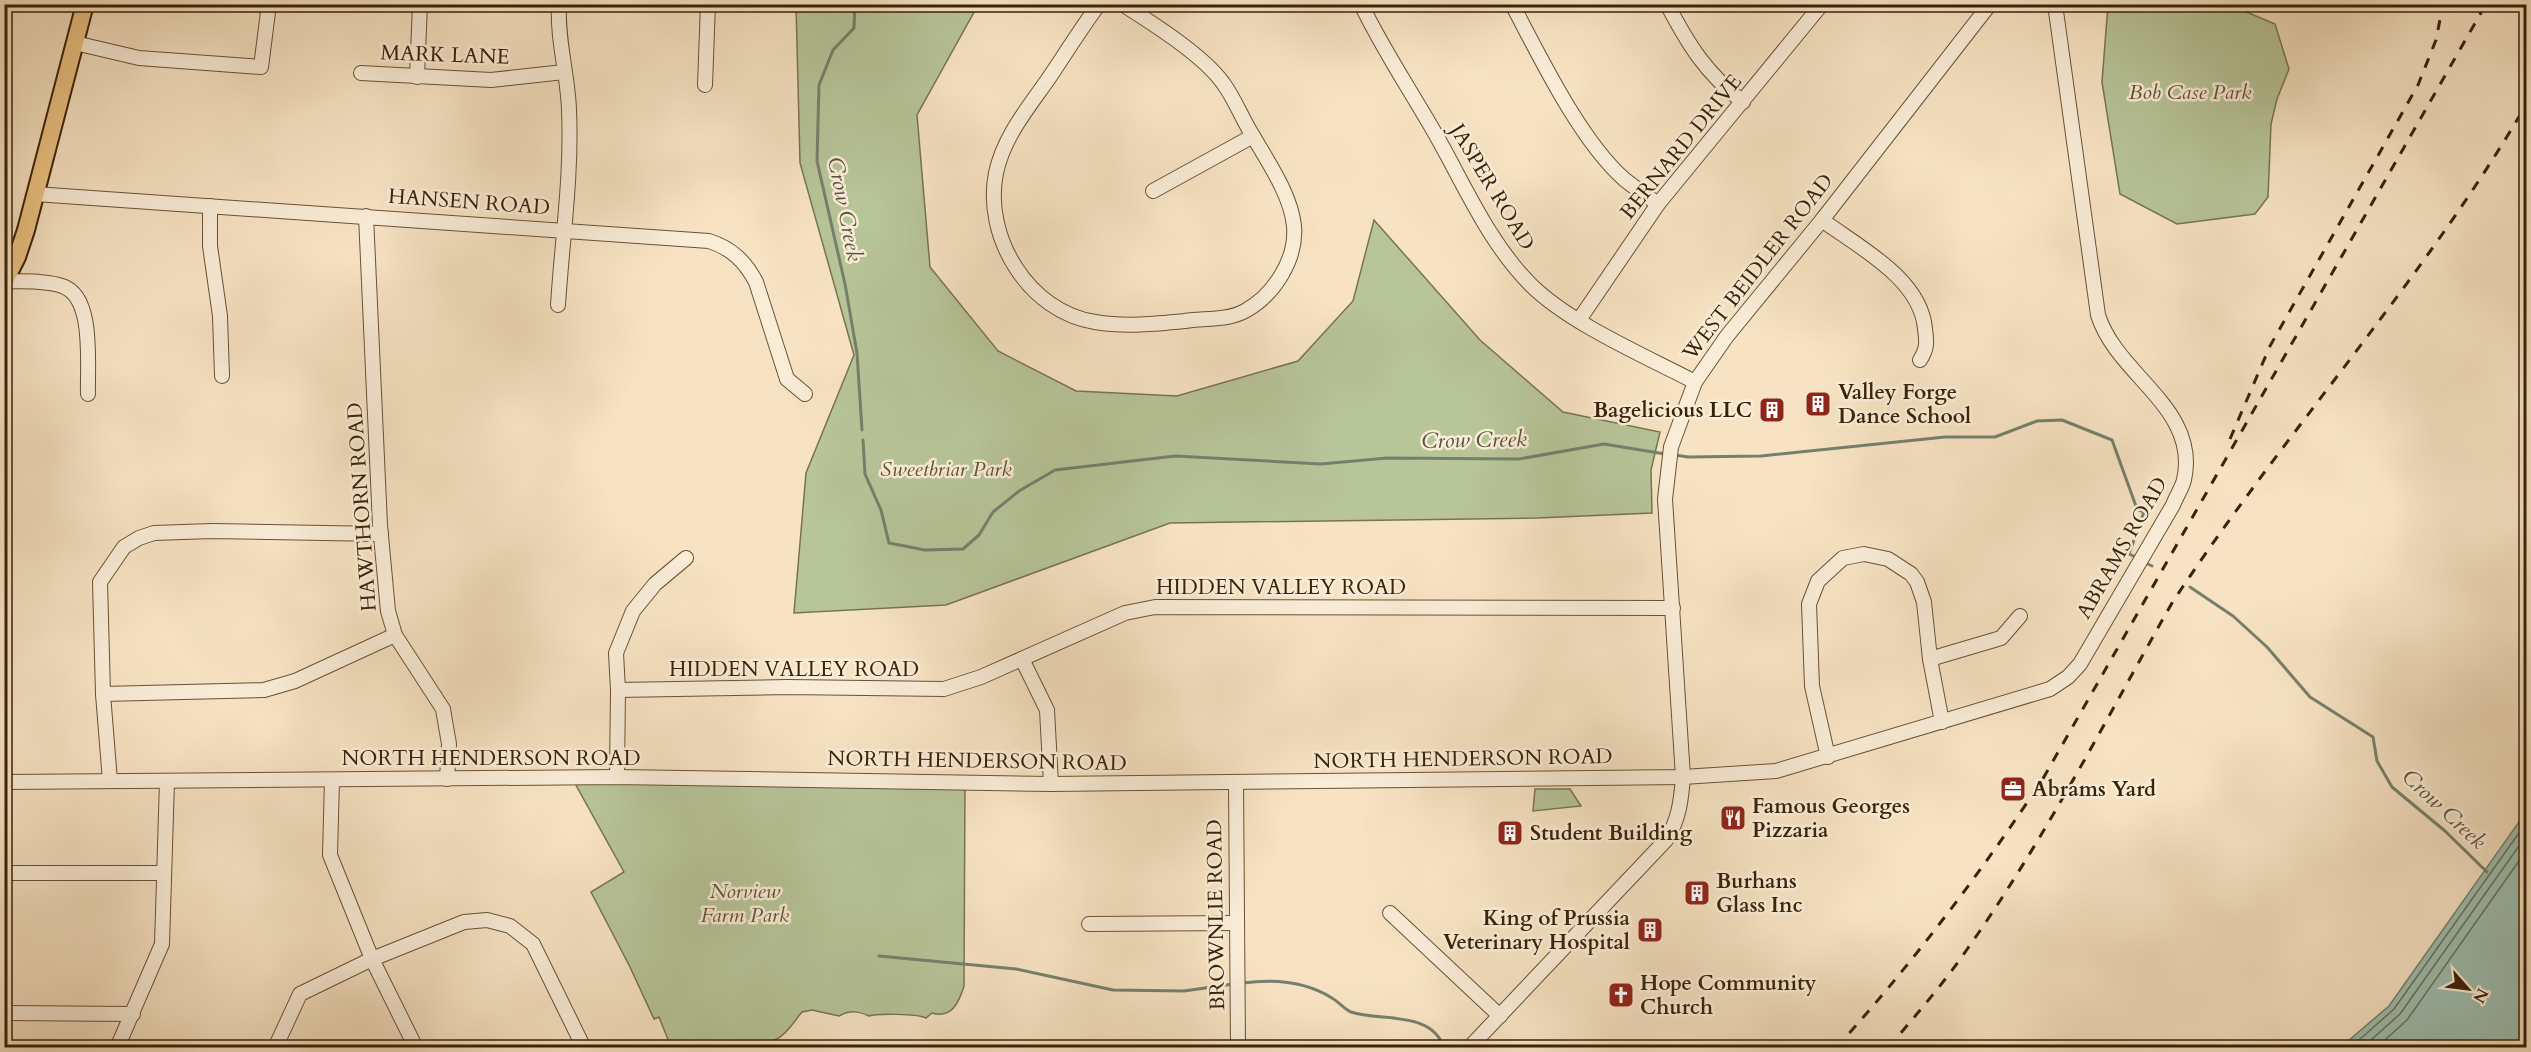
<svg xmlns="http://www.w3.org/2000/svg" width="2531" height="1052" font-family="Cardo,serif">
  <style>
    .green { fill: #b7c599; stroke: #787450; stroke-width: 1.5 }
    .water { fill: #9dbeb0; stroke: #75806c; stroke-width: 1.5 }
    .lines { fill: none; stroke-linecap: round; stroke-linejoin: round }
    .shore { stroke: #6c705c; stroke-width: 1.5 }
    .stream { stroke: #75806c; stroke-width: 3 }
    .minor-casing { stroke: #695236; stroke-width: 16 }
    .major-casing { stroke: #3a2207; stroke-width: 20 }
    .minor { stroke: #faedd8; stroke-width: 14 }
    .major { stroke: #ecc282; stroke-width: 16 }
    .rail { stroke: #3a2207; stroke-width: 3; stroke-dasharray: 10 10; stroke-linecap: butt }
    .labels { text-anchor: middle; dominant-baseline: central; stroke-width: 5; stroke-linejoin: round; paint-order: stroke }
    .street-label { font-size: 21px; fill: #3a2207; stroke: #faedd8 }
    .park-label { font-size: 21px; font-style: italic; fill: #605333; stroke: #faedd8 }
    .poi-label { font-size: 21px; font-weight: bold; fill: #3a2207; stroke: #faedd8; text-anchor: start }
    .water-label { font-size: 22px; font-style: italic; fill: #58513a; stroke: #faedd8 }
  </style>
  <rect width="100%" height="100%" fill="#f7e3c3"/>
  <filter id="stains"><feTurbulence type="fractalNoise" baseFrequency=".00333" numOctaves="4"/><feColorMatrix values="0 0 0 0 .2 0 0 0 0 .09 0 0 0 0 .02 0 0 0 .5 -.17"/></filter>
  <radialGradient id="worn" r=".72"><stop offset=".6" stop-color="#630" stop-opacity="0"/><stop offset="1" stop-color="#630" stop-opacity=".3"/></radialGradient>
  <g class="green">
    <path d="M796 5H978L917 115 930 267 998 351 1076 391 1177 396 1298 361 1353 301 1374 220 1480 340 1563 412 1660 432 1651 470 1652 513 1537 518 1170 523 946 605 794 613 806 473 854 355 800 163Z"/>
    <path d="M2108 5H2230L2275 24 2289 69 2277 99 2271 124 2268 197 2255 214 2177 224 2120 194 2102 82Z"/>
    <path d="M572 778 965 782 964 986C959 1002 952 1019 932 1013L926 1018C919 1014 877 1013 869 1016 858 1011 850 1010 839 1016L812 1010 802 1012C794 1021 788 1033 777 1039 749 1052 703 1047 671 1047L659 1017 654 1019 630 967 591 892 624 872Z"/>
    <path d="M1535 789H1570L1581 806 1533 811Z"/>
  </g>
  <path class="water" d="M2526 812V1047H2341L2389 1006Z"/>
  <g class="lines">
    <g class="shore">
      <path d="M2350 1048 2394 1009 2526 823"/>
      <path d="M2362 1048 2400 1014 2526 836"/>
      <path d="M2376 1048 2407 1020 2526 851"/>
    </g>
    <g class="stream">
      <path d="M855 4 854 28 833 50 819 85 817 161 845 284 857 353 862 430"/>
      <path d="M863 440 865 474 881 510 889 543 925 550 963 549 979 535 993 512 1019 491 1055 470 1175 456 1321 464 1387 458 1519 459 1604 444 1665 454"/>
      <path d="M1675 455 1688 457 1761 456 1945 437H1995L2037 421 2062 420 2112 440 2137 509 2144 512 2129 554 2138 558"/>
      <path d="M2144 562 2152 566"/>
      <path d="M2190 587 2233 616 2267 647 2310 697 2373 737 2377 761 2392 787 2445 831 2487 872"/>
      <path d="M879 956 1016 969 1113 990 1184 991 1233 984"/>
      <path d="M1243 983C1273 979 1305 981 1332 998 1339 1002 1344 1009 1351 1012 1381 1022 1432 1010 1444 1048"/>
    </g>
    <g class="minor-casing">
      <g id="minor">
        <path d="M1099 4C1082 27 1067 51 1051 75 1030 106 1004 135 996 173 983 237 1029 312 1095 322 1125 327 1155 324 1185 321 1204 318 1227 321 1245 311 1274 295 1297 259 1294 226 1291 195 1268 162 1253 136 1242 119 1235 99 1223 83 1203 55 1152 23 1122 4"/>
        <path d="M1361 4C1383 50 1411 91 1436 135 1465 186 1489 243 1531 285 1569 323 1645 356 1695 382"/>
        <path d="M1512 4C1540 57 1580 140 1624 179 1635 188 1647 196 1658 204"/>
        <path d="M1667 4C1689 46 1706 73 1743 102"/>
        <path d="M75 43 139 58 261 67 269 4"/>
        <path d="M361 73 491 80 564 72"/>
        <path d="M417 77 420 4"/>
        <path d="M705 85 708 4"/>
        <path d="M1153 191 1253 136"/>
        <path d="M35 194 709 241C731 248 745 261 756 282L787 379 805 394"/>
        <path d="M210 206V246L220 316 222 376"/>
        <path d="M366 216 380 525 388 611 395 635 443 709 449 744 447 779"/>
        <path d="M1822 220C1860 248 1921 279 1925 329 1927 343 1927 349 1920 360"/>
        <path d="M6 281C23 282 45 280 62 286 95 296 87 365 88 394"/>
        <path d="M558 305C562 241 572 175 569 110 568 75 557 41 559 4"/>
        <path d="M1579 320 1658 204 1822 4"/>
        <path d="M1022 659 1047 710 1051 784"/>
        <path d="M1930 659 2001 638 2020 616"/>
        <path d="M618 690 787 687 944 689 981 677 1125 613 1155 607 1673 608"/>
        <path d="M103 694 264 690 295 681 395 635"/>
        <path d="M1828 757 1812 686 1809 604 1818 581 1843 558 1864 554 1888 559 1911 574 1917 582 1924 602 1930 659 1942 722"/>
        <path d="M617 777 618 690 616 653 633 611 655 584 686 558"/>
        <path d="M332 780 330 855 372 959 416 1048"/>
        <path d="M110 781 103 694 100 582 124 547 139 538 154 533 212 531 381 534"/>
        <path d="M4 782 617 777 1051 784 1683 777 1776 771 2050 689 2068 677 2080 664 2173 505C2176 497 2182 488 2184 480 2200 408 2117 376 2098 315L2055 4"/>
        <path d="M1236 782 1238 1048"/>
        <path d="M4 873H164"/>
        <path d="M1390 913 1500 1016"/>
        <path d="M1089 924 1236 923"/>
        <path d="M4 1013 133 1014"/>
        <path d="M117 1048 162 944 167 781"/>
        <path d="M275 1048 300 994 372 959 464 922 487 920 510 926 533 944 584 1048"/>
        <path d="M1469 1048 1666 840C1679 820 1681 801 1683 777L1665 499 1671 447 1695 382 1727 336 1822 220 1990 4"/>
      </g>
    </g>
    <g class="major-casing">
      <path id="major" d="M4 283 17 257 26 230 85 4"/>
    </g>
    <use href="#minor" class="minor"/>
    <use href="#major" class="major"/>
    <g class="rail">
      <path d="M2230 439 2270 346 2418 85 2436 40 2443 4"/>
      <path d="M1836 1048C1912 964 1979 875 2041 782L2486 4"/>
      <path d="M1888 1048C1916 1015 1944 983 1968 948 2045 839 2106 719 2172 603 2284 433 2423 281 2526 105"/>
    </g>
  </g>
  <defs>
    <g id="building-square" transform="scale(1.35)"><rect x="-9" y="-9" width="18" height="18" rx="4" fill="#8f2418" stroke="#faedd8"/><path d="M-4-6H4V6H1V3H-1V6H-4ZM-2.5-4.3h1.7v1.8h-1.7ZM.8-4.3h1.7v1.8H.8ZM-2.5-1h1.7V.8h-1.7ZM.8-1h1.7V.8H.8Z" fill="#fff"/></g>
    <g id="office-square" transform="scale(1.35)"><rect x="-9" y="-9" width="18" height="18" rx="4" fill="#8f2418" stroke="#faedd8"/><path d="M-6-3h4V-5.5h4V-3h4V5H-6ZM-1-4.5V-3h2v-1.5ZM-6 0V1H6V0Z" fill="#fff"/></g>
    <g id="restaurant-square" transform="scale(1.35)"><rect x="-9" y="-9" width="18" height="18" rx="4" fill="#8f2418" stroke="#faedd8"/><path d="M-5-6h1v4h1v-4h1v4h1v-4h1v5L-1.5 .5V6h-2V.5L-5-1ZM5-6V6H3V1.5H1.5Q1.5-4 5-6Z" fill="#fff"/></g>
    <g id="church-square" transform="scale(1.35)"><rect x="-9" y="-9" width="18" height="18" rx="4" fill="#8f2418" stroke="#faedd8"/><path d="M-1.2-6h2.4v3.5h3.3v2.4h-3.3V6h-2.4V-.1h-3.3v-2.4h3.3Z" fill="#fff"/></g>
  </defs>
  <g fill-rule="evenodd">
    <use href="#building-square" x="1818" y="404"/>
    <use href="#building-square" x="1772" y="410"/>
    <use href="#office-square" x="2013" y="789"/>
    <use href="#restaurant-square" x="1733" y="818"/>
    <use href="#building-square" x="1510" y="833"/>
    <use href="#building-square" x="1697" y="893"/>
    <use href="#building-square" x="1650" y="930"/>
    <use href="#church-square" x="1621" y="995"/>
  </g>
  <g class="labels">
    <g class="street-label">
      <text transform="translate(445 55) rotate(2)">MARK LANE</text>
      <text transform="translate(1681 147) rotate(-51)">BERNARD DRIVE</text>
      <text transform="translate(1492 187) rotate(59)">JASPER ROAD</text>
      <text transform="translate(469 202) rotate(4)">HANSEN ROAD</text>
      <text transform="translate(1758 267) rotate(-52)">WEST BEIDLER ROAD</text>
      <text transform="translate(362 507) rotate(-94)">HAWTHORN ROAD</text>
      <text transform="translate(2122 548) rotate(-60)">ABRAMS ROAD</text>
      <text x="1281" y="587">HIDDEN VALLEY ROAD</text>
      <text x="794" y="669">HIDDEN VALLEY ROAD</text>
      <text x="491" y="758">NORTH HENDERSON ROAD</text>
      <text transform="translate(1463 759) rotate(-1)">NORTH HENDERSON ROAD</text>
      <text transform="translate(977 761) rotate(1)">NORTH HENDERSON ROAD</text>
      <text transform="translate(1216 915) rotate(-91)">BROWNLIE ROAD</text>
    </g>
    <g class="park-label">
      <text x="2190" y="92">Bob Case Park</text>
      <text x="946" y="469">Sweetbriar Park</text>
      <text x="745" y="891">Norview<tspan x="745" dy="24">Farm Park</tspan></text>
    </g>
    <g class="poi-label">
      <text x="1838" y="392">Valley Forge<tspan x="1838" dy="24">Dance School</tspan></text>
      <text x="1752" y="410" text-anchor="end">Bagelicious LLC</text>
      <text x="2032" y="789">Abrams Yard</text>
      <text x="1752" y="806">Famous Georges<tspan x="1752" dy="24">Pizzaria</tspan></text>
      <text x="1530" y="833">Student Building</text>
      <text x="1716" y="881">Burhans<tspan x="1716" dy="24">Glass Inc</tspan></text>
      <text x="1630" y="918" text-anchor="end">King of Prussia<tspan x="1630" dy="24">Veterinary Hospital</tspan></text>
      <text x="1640" y="983">Hope Community<tspan x="1640" dy="24">Church</tspan></text>
    </g>
    <g class="water-label">
      <text transform="translate(845 209) rotate(79)">Crow Creek</text>
      <text transform="translate(1474 440) rotate(-1)">Crow Creek</text>
      <text transform="translate(2444 809) rotate(43)">Crow Creek</text>
    </g>
  </g>
  <rect width="2531" height="1052" fill="none" stroke="#f7e3c3" stroke-width="24"/>
  <rect x="6" y="6" width="2519" height="1040" fill="none" stroke="#3a2207" stroke-width="3"/>
  <rect x="12" y="12" width="2507" height="1028" fill="none" stroke="#3a2207" stroke-width="1.5"/>
  <g transform="translate(2468 989) rotate(118)" stroke="#faedd8" stroke-width="4.5" paint-order="stroke">
  <path d="M0-4.5L10 22L0 15L-10 22Z" fill="#3a2207"/>
  <text y="-9" font-size="16" font-weight="bold" text-anchor="middle" fill="#3a2207">N</text>
  </g>
  <rect width="100%" height="100%" filter="url(#stains)"/>
  <rect width="100%" height="100%" fill="url(#worn)"/>
</svg>
